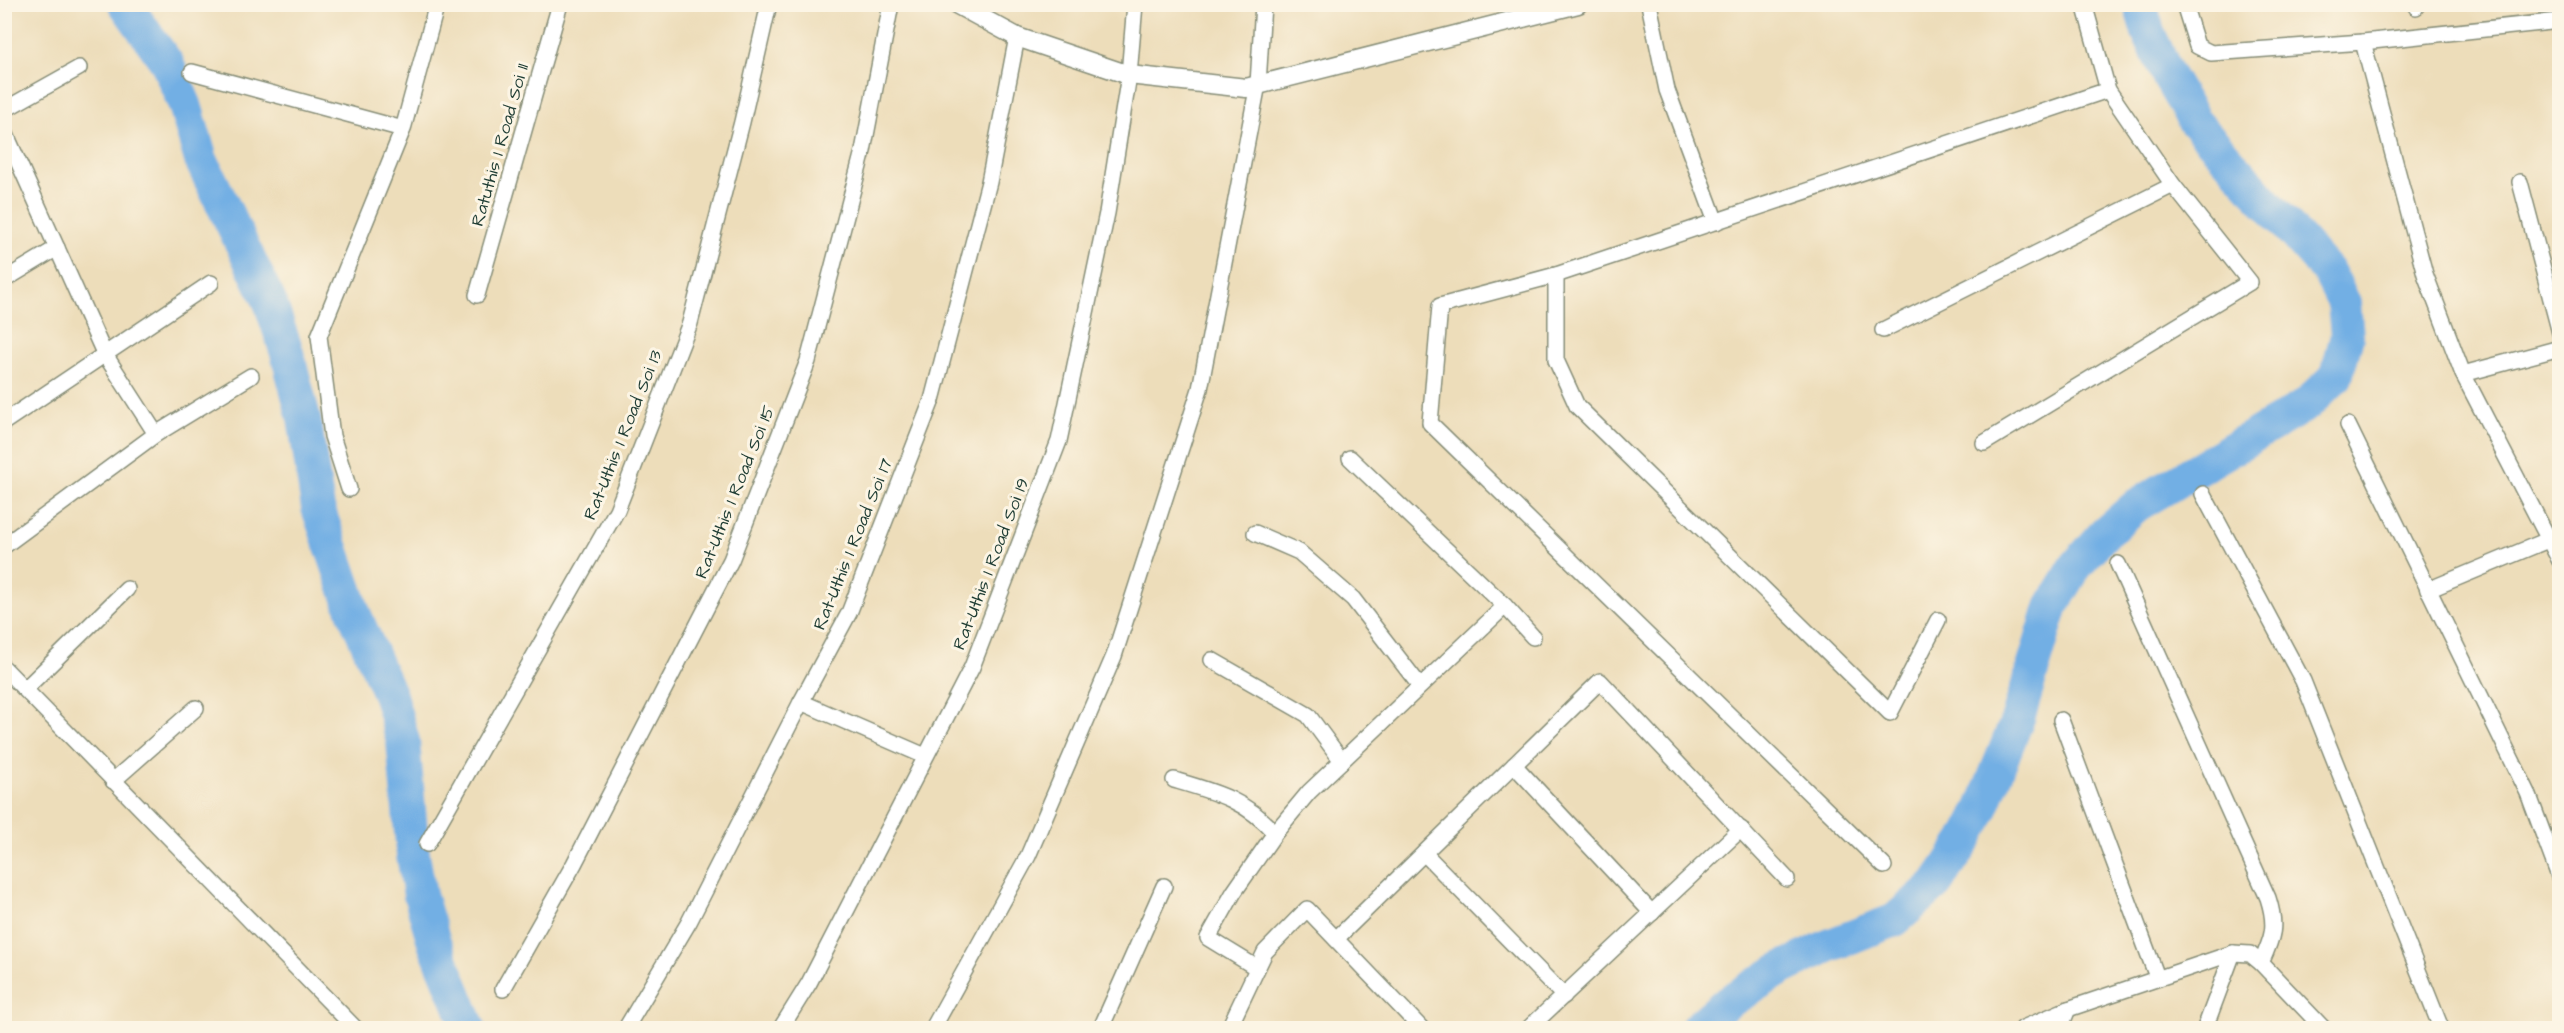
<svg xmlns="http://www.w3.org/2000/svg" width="2564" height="1033" font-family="'Architects Daughter',sans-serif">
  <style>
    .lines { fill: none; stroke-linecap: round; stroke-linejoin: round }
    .river { stroke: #72afe4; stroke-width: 34 }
    .minor-casing { stroke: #868d77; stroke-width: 18 }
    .tertiary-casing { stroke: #868d77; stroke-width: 21 }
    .minor { stroke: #fff; stroke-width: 15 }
    .tertiary { stroke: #fff; stroke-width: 18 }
    .labels { text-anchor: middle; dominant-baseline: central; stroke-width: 6; stroke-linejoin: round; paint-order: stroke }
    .street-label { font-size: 18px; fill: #1f3d34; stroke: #fcf5e5 }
  </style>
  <rect width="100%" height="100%" fill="#fcf5e5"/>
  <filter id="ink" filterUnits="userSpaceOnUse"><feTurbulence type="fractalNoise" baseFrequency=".0167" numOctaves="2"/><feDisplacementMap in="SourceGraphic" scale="12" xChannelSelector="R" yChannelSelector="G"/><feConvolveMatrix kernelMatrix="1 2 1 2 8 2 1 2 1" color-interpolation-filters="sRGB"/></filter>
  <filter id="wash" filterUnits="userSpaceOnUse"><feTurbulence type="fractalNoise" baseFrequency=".008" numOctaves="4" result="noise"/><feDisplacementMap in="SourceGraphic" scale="24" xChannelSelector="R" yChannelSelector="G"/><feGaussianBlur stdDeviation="1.35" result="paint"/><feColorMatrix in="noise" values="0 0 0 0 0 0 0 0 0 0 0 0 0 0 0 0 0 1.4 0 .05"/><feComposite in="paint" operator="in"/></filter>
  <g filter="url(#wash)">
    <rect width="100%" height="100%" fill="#edddba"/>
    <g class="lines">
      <g class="river">
        <path d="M125 4 167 63 185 105 201 160 270 302 287 353 304 418 318 508 354 613 390 696 403 741 413 855 420 895 434 942 469 1028"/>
        <path d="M1697 1028 1725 1004 1779 970 1828 946 1895 920 1936 884 1965 841 1982 808 2018 718 2051 608 2076 566 2104 534 2137 505 2306 405 2336 377 2347 336 2344 303 2329 273 2194 121 2169 78 2148 32 2140 4"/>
      </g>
    </g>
  </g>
  <g filter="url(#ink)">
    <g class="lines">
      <g class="minor-casing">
        <g id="minor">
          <path d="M1649 4 1667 90 1716 222"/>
          <path d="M2184 4 2197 46 2211 53 2363 42 2560 21"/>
          <path d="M2416 4V7"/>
          <path d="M2363 42 2425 274 2463 374 2560 561"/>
          <path d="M192 72 403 129"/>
          <path d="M4 110 79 68"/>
          <path d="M4 130 104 353 156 434"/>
          <path d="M2520 182 2560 333"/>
          <path d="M1556 275V360L1577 406 1890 713 1938 620"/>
          <path d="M4 280 57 248"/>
          <path d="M477 295 560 4"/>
          <path d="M1883 330 2173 185"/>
          <path d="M2463 374 2560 348"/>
          <path d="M4 422 211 283"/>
          <path d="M2348 425 2528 793 2560 879"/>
          <path d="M1984 443 2250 282 2173 185 2108 90 2084 4"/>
          <path d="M1350 458 1505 606 1533 637"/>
          <path d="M349 489 332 436 319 336 403 129 437 4"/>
          <path d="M2203 494 2303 681 2441 1028"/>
          <path d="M1255 533 1299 552 1353 599 1420 686"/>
          <path d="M4 546 156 434 251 376"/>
          <path d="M2118 564 2268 898C2277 926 2273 937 2261 963"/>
          <path d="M2428 590 2548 540"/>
          <path d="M1212 660 1308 715 1342 761"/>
          <path d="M4 668 355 1028"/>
          <path d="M25 689 127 589"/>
          <path d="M801 702 925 756"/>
          <path d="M2061 720 2157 977"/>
          <path d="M1514 765 1652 913"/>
          <path d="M1174 780C1215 792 1246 800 1275 833"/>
          <path d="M113 781 196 708"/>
          <path d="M427 844 617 510 690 323 742 122 769 4"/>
          <path d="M1424 853 1564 996"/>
          <path d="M1884 866 1430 423 1440 306 1556 275 2108 90"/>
          <path d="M1336 939 1600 681 1787 879"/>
          <path d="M1257 968 1208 938 1234 892 1275 833 1309 792 1505 606"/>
          <path d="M503 989 574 864 731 560 808 361 863 151 891 4"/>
          <path d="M626 1028 689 922 801 702 849 613 932 400 989 182 1017 37"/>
          <path d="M781 1028 809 983 972 667 1059 441 1107 213 1129 75 1135 4"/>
          <path d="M933 1028 1028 856 1114 656 1200 389 1258 84 1263 4"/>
          <path d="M1101 1028 1164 886"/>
          <path d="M1229 1028 1265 952 1307 909 1421 1028"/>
          <path d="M1529 1028 1741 829"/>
          <path d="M2023 1028 2068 1009 2233 953 2250 954 2261 963 2323 1028"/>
          <path d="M2060 1028 2068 1009"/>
          <path d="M2205 1028 2233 953"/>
        </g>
      </g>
      <g class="tertiary-casing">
        <path id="tertiary" d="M956 4 1017 37 1129 75 1246 88 1578 4"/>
      </g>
      <use href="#minor" class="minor"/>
      <use href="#tertiary" class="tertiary"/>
    </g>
  </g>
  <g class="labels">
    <g class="street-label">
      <text transform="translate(500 145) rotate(-74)">Ratuthis 1 Road Soi 11</text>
      <text transform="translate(623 435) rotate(-68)">Rat-Uthis 1 Road Soi 13</text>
      <text transform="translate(735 492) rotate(-68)">Rat-Uthis 1 Road Soi 15</text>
      <text transform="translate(853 544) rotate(-68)">Rat-Uthis 1 Road Soi 17</text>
      <text transform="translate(991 564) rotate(-69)">Rat-Uthis 1 Road Soi 19</text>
    </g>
  </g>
  <rect width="2564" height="1033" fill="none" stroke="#fcf5e5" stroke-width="24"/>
</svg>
